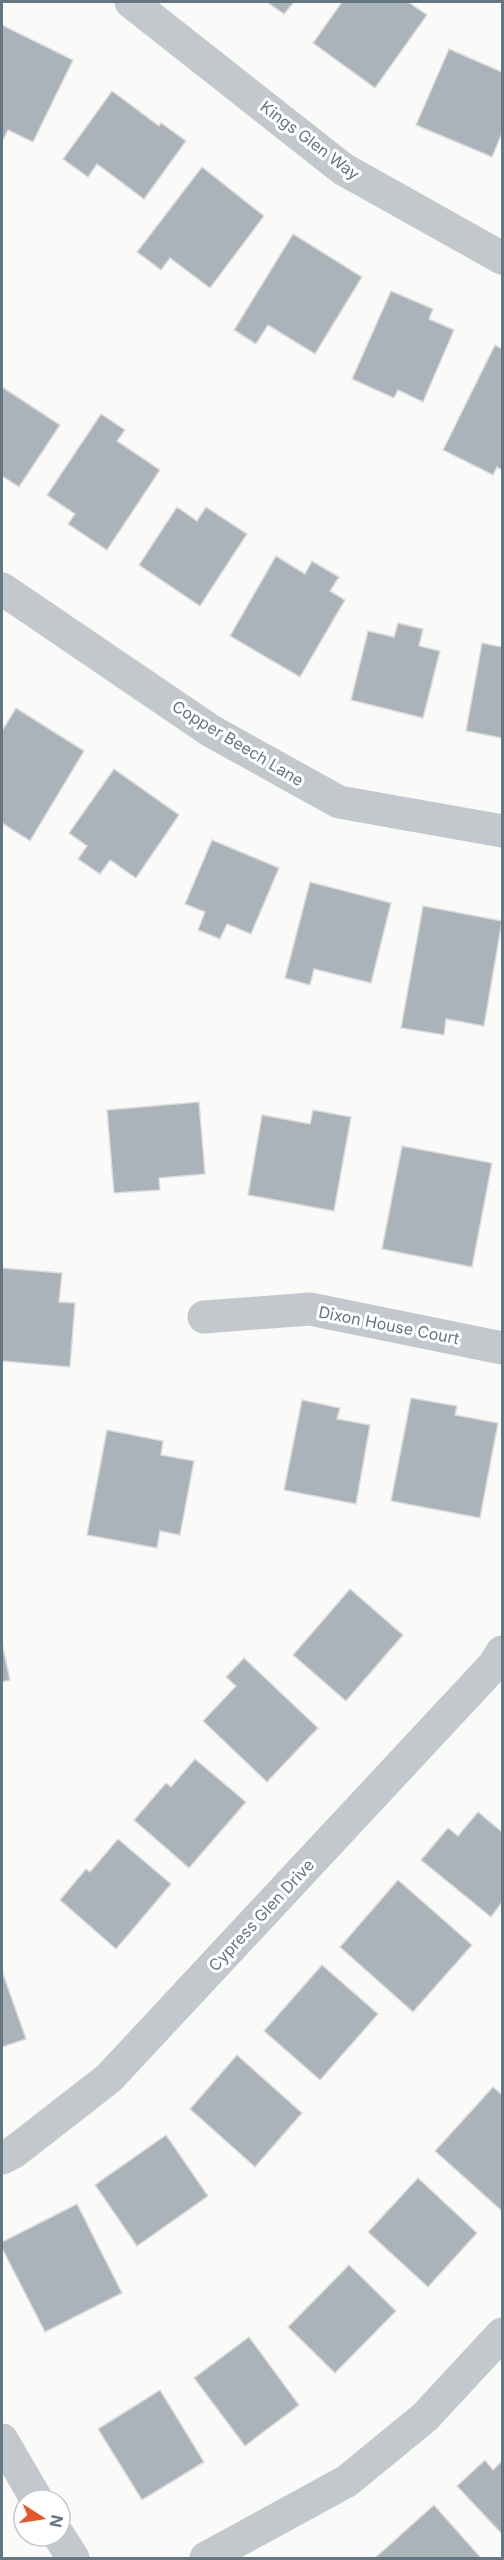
<svg xmlns="http://www.w3.org/2000/svg" width="504" height="2560" font-family="Inter,sans-serif">
  <style>
    .building { fill: #aab3b9; stroke: #dcdcda; stroke-width: 1.5 }
    .lines { fill: none; stroke-linecap: round; stroke-linejoin: round }
    .street { stroke: #c3c8cc; stroke-width: 33 }
    .labels { text-anchor: middle; dominant-baseline: central; stroke-width: 6; stroke-linejoin: round; paint-order: stroke }
    .street-label { font-size: 16px; fill: #657683; stroke: #fff }
  </style>
  <rect width="100%" height="100%" fill="#fafaf8"/>
  <g class="building">
    <path d="M267 2H294L284 14Z"/>
    <path d="M342 2H408L427 15 375 88 313 43Z"/>
    <path d="M2 25 73 60 33 142 8 130 2 142Z"/>
    <path d="M449 49 502 72V133L492 157 416 125Z"/>
    <path d="M112 91 159 126 161 123 186 141 144 199 97 164 88 177 63 159Z"/>
    <path d="M202 167 264 216 210 288 170 258 161 270 137 252Z"/>
    <path d="M293 234 362 277 315 354 268 325 256 344 234 330Z"/>
    <path d="M391 291 433 309 429 319 454 330 423 402 398 390 394 398 352 379Z"/>
    <path d="M495 345 502 349V470L497 467 493 475 443 450Z"/>
    <path d="M2 387 60 425 19 487 2 476Z"/>
    <path d="M101 414 125 430 117 441 160 470 107 550 68 524 75 514 47 495Z"/>
    <path d="M177 507 197 521 206 507 247 534 200 606 139 565Z"/>
    <path d="M276 556 305 574 312 561 339 577 330 591 345 600 300 677 230 636Z"/>
    <path d="M398 623 423 629 419 646 440 651 423 718 351 700 368 631 394 637Z"/>
    <path d="M482 643 502 647V738L466 731Z"/>
    <path d="M16 708 84 751 30 841 2 823V731Z"/>
    <path d="M114 769 179 815 136 878 110 860 100 874 78 859 87 846 69 833Z"/>
    <path d="M212 840 279 868 251 934 227 924 220 939 198 930 205 912 185 904Z"/>
    <path d="M310 882 391 903 371 983 314 969 310 985 285 978Z"/>
    <path d="M423 906 502 921 484 1026 446 1019 444 1035 401 1028Z"/>
    <path d="M199 1102 205 1174 159 1178 160 1190 114 1193 107 1110Z"/>
    <path d="M313 1110 351 1117 334 1211 248 1195 262 1115 310 1124Z"/>
    <path d="M402 1146 492 1163 472 1267 382 1249Z"/>
    <path d="M2 1268 62 1273 59 1302 75 1303 70 1367 2 1361Z"/>
    <path d="M411 1398 457 1406 455 1415 498 1423 480 1518 391 1501Z"/>
    <path d="M302 1400 340 1408 337 1419 370 1425 356 1504 284 1490Z"/>
    <path d="M107 1430 163 1441 161 1455 194 1461 180 1535 160 1531 157 1548 87 1535Z"/>
    <path d="M350 1589 403 1635 346 1701 293 1655Z"/>
    <path d="M2 1643 10 1680 2 1682Z"/>
    <path d="M244 1658 318 1728 267 1782 203 1721 236 1686 226 1677Z"/>
    <path d="M195 1759 246 1802 189 1868 134 1820 166 1783 171 1787Z"/>
    <path d="M478 1812 502 1832V1902L491 1917 421 1860 448 1828 458 1836Z"/>
    <path d="M118 1839 171 1884 116 1949 60 1900 86 1869 90 1872Z"/>
    <path d="M398 1880 472 1945 413 2012 340 1947Z"/>
    <path d="M322 1965 378 2014 320 2080 264 2031Z"/>
    <path d="M2 1971 26 2039 2 2047Z"/>
    <path d="M237 2055 302 2113 255 2167 190 2109Z"/>
    <path d="M493 2087 502 2095V2211L435 2151Z"/>
    <path d="M166 2135 208 2196 137 2246 95 2185Z"/>
    <path d="M418 2178 477 2233 428 2287 368 2232Z"/>
    <path d="M77 2204 122 2293 45 2332 2 2248V2242Z"/>
    <path d="M349 2265 396 2311 335 2373 288 2327Z"/>
    <path d="M249 2337 299 2405 245 2446 194 2378Z"/>
    <path d="M160 2390 204 2462 142 2500 98 2429Z"/>
    <path d="M485 2460 493 2470 502 2461V2534L457 2486Z"/>
    <path d="M434 2505 481 2558H375Z"/>
  </g>
  <g class="lines">
    <g class="street">
      <path d="M131 2 343 169 502 258"/>
      <path d="M2 589 211 731 339 802 502 831"/>
      <path d="M204 1317 310 1309 502 1348"/>
      <path d="M2 2158 14 2152 109 2078 494 1665 502 1652"/>
      <path d="M2 2440 37 2500"/>
      <path d="M59 2536 73 2558"/>
      <path d="M206 2558 347 2481 425 2417 502 2334"/>
    </g>
  </g>
  <g class="labels">
    <g class="street-label">
      <text transform="translate(310 140) rotate(37)">Kings Glen Way</text>
      <text transform="translate(238 743) rotate(31)">Copper Beech Lane</text>
      <text transform="translate(389 1325) rotate(11)">Dixon House Court</text>
      <text transform="translate(261 1915) rotate(-47)">Cypress Glen Drive</text>
    </g>
  </g>
  <rect width="504" height="2560" fill="none" stroke="#657683" stroke-width="6"/>
  <g transform="translate(42 2518) rotate(102)"><circle r="28" fill="#ffffff" stroke="#c1c8cd" stroke-width="1.5"/>
  <path d="M0-4.5L10 22L0 15L-10 22Z" fill="#e4572e"/>
  <text y="-9" font-size="16" font-weight="bold" text-anchor="middle" fill="#657683">N</text>
  </g>
</svg>
